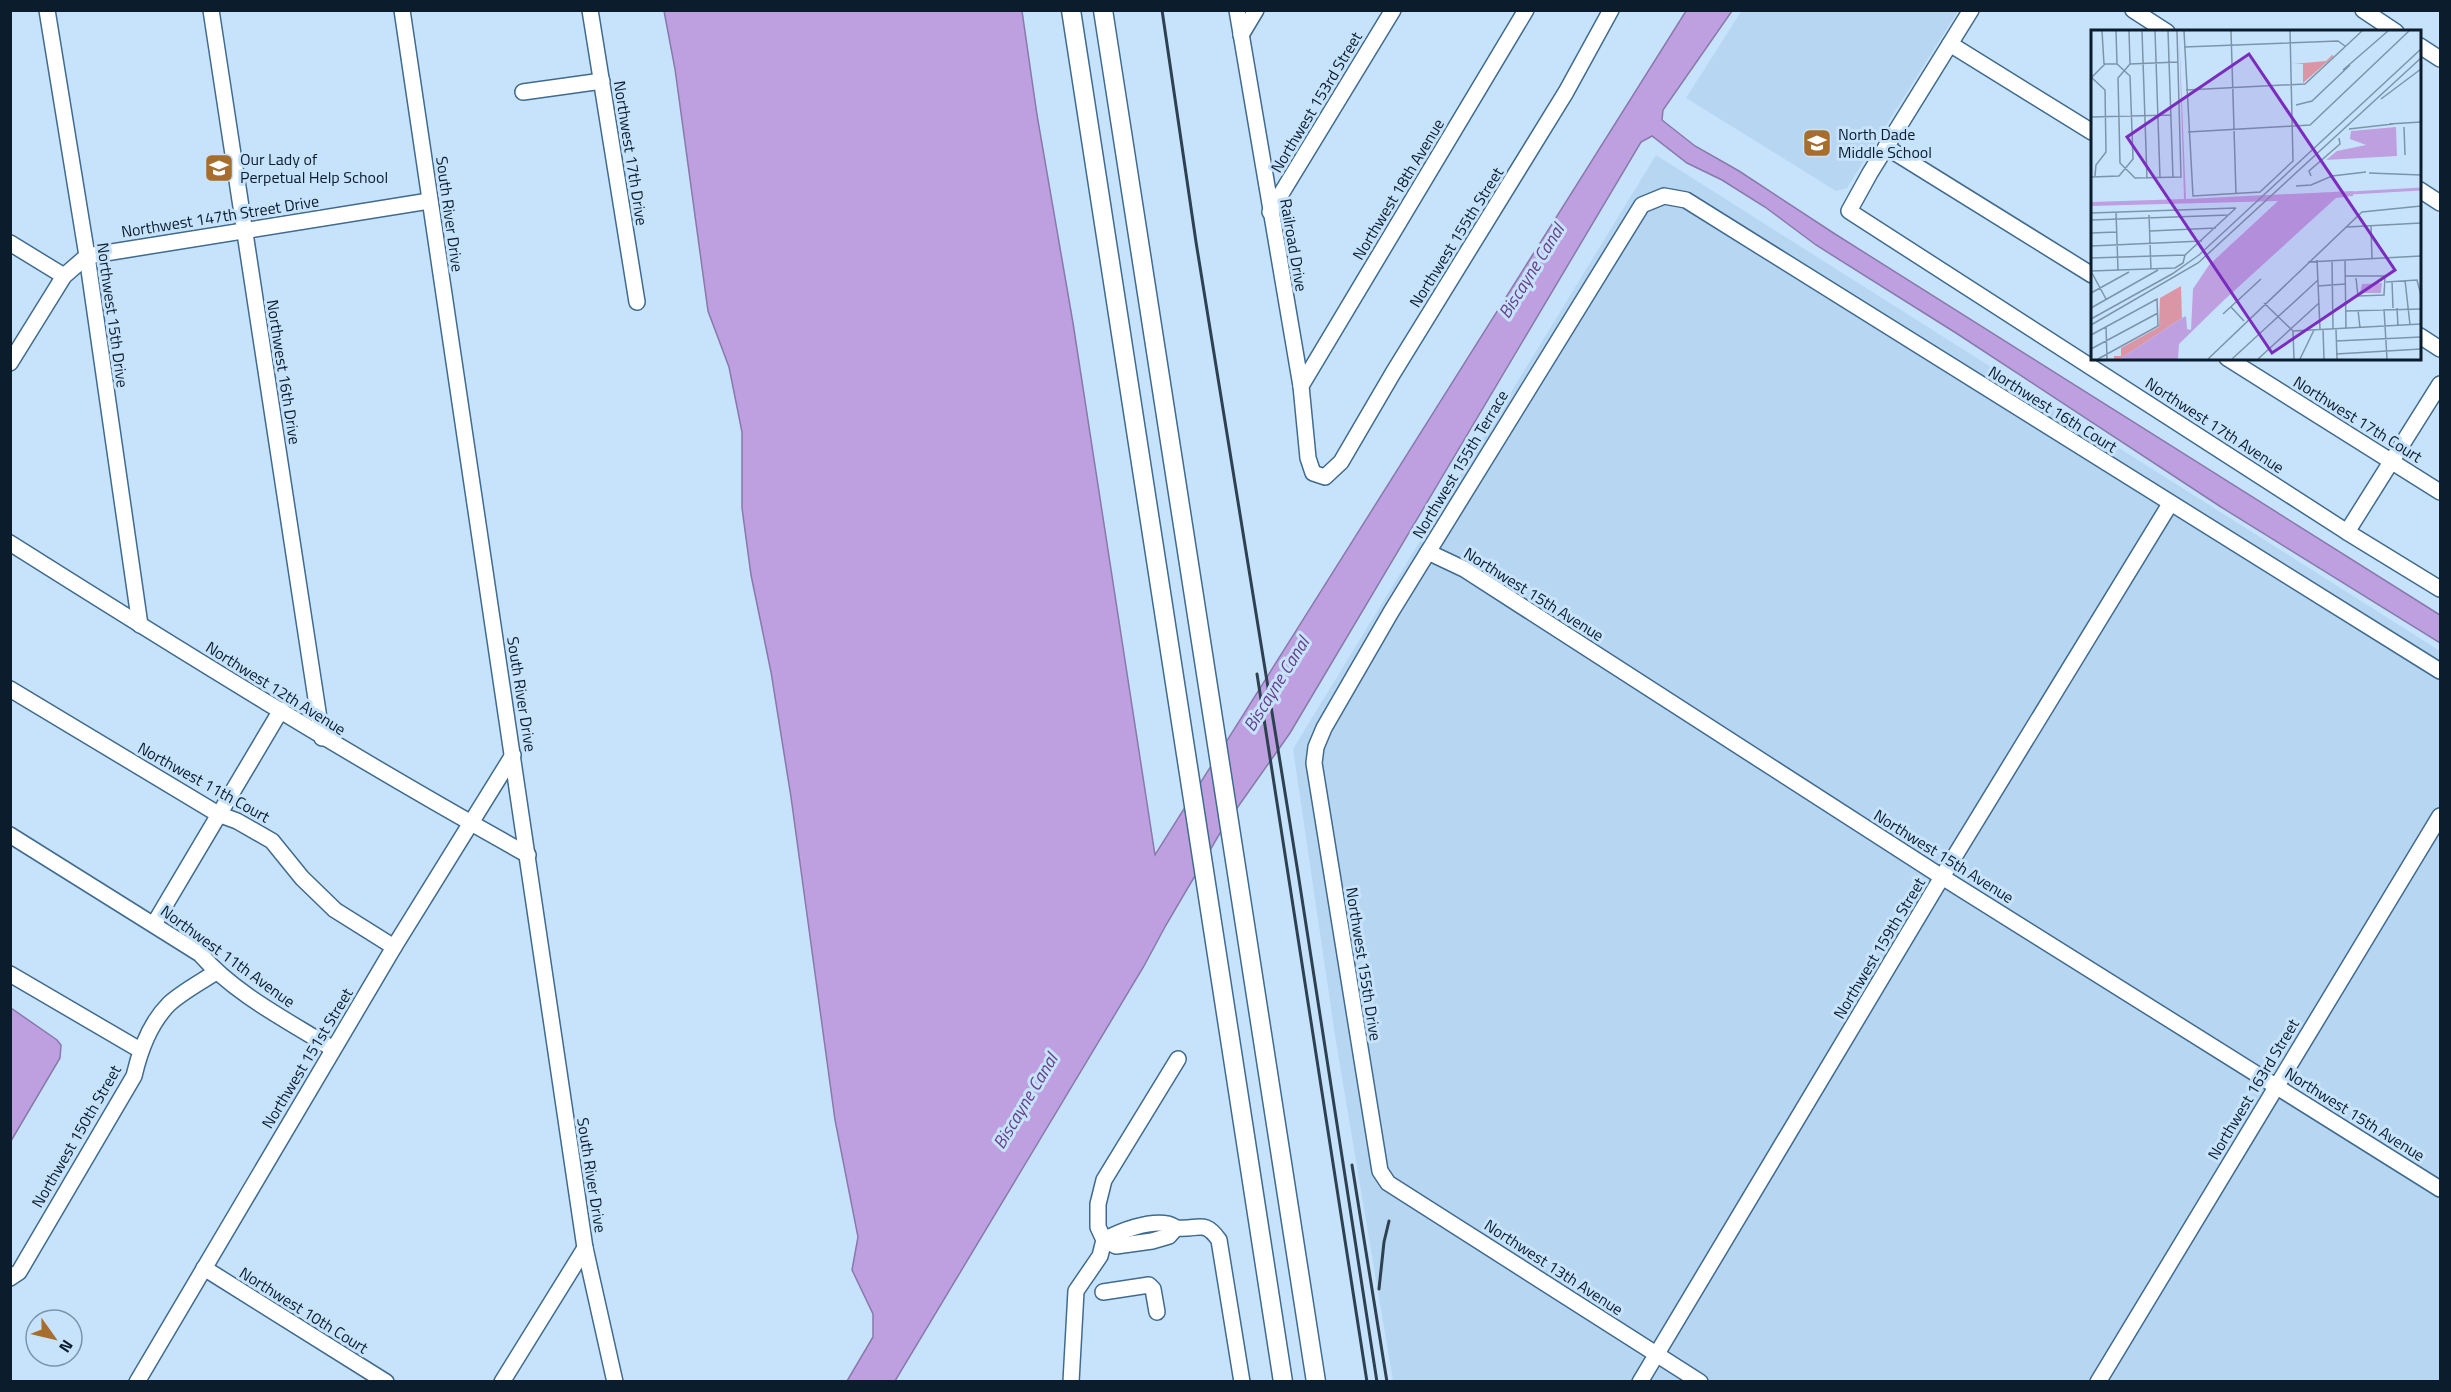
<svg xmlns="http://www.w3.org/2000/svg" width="2451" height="1392" font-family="'Titillium Web',sans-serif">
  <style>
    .built { fill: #b7d6f2 }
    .water { fill: #bea0e1; stroke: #8879ab; stroke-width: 1.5 }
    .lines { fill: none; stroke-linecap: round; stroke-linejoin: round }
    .minor-casing { stroke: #406b8f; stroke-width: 18 }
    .major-casing { stroke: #406b8f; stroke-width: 21 }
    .minor { stroke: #fff; stroke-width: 15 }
    .major { stroke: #fff; stroke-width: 18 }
    .rail { stroke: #2d4151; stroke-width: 3 }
    .labels { text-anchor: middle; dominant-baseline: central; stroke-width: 6; stroke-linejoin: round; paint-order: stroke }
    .street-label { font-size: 16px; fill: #0b1d2c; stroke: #c7e3fc }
    .poi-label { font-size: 16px; fill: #0b1d2c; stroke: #c7e3fc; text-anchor: start }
    .water-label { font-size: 18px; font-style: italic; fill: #67408d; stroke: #c7e3fc }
    .inset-river { fill: none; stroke: #bea0e1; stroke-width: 3 }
    .inset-road { fill: none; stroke: #7c94a9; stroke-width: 1.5 }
    .view { fill: #7b2cbf; fill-opacity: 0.15; stroke: #7b2cbf; stroke-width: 3 }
    .inset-edge { fill: none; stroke: #0b1d2c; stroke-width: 3 }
  </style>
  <rect width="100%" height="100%" fill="#c7e3fc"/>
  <g class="built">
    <path d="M1742 10H1958V11L1847 188 1836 191 1686 98Z"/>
    <path d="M1656 155 2440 651V1381H1393L1336 1042 1293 749Z"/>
  </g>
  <g class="water">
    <path d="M664 11H1022L1037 115 1073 323 1155 855 1686 11H1732L1663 110 1662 120 1695 146 1739 171 1835 234 2440 615V643L2221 507 1956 333 1816 245 1765 207 1722 180 1687 163 1652 136 1641 142 1290 733 1223 828 1166 925 1144 966 895 1381H847L873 1337V1314L852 1270 858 1237 835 1120 791 797 771 672 751 575 742 508V432L729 367 708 311 675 69Z"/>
    <path d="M11 1008 57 1040 61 1045 60 1058 11 1141Z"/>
  </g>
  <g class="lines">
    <g class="minor-casing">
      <g id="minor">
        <path d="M47 10 87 256 140 625"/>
        <path d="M211 10 322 738"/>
        <path d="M402 10 585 1248 615 1382"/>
        <path d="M590 10 637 302"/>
        <path d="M1237 10 1301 386 1308 458 1313 473 1325 477 1341 462 1393 373 1566 92 1611 10"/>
        <path d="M1971 10 1870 173 1849 211 2347 532 2440 589"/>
        <path d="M2133 10 2167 32"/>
        <path d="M2363 10 2396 32"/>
        <path d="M1241 35 1256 10"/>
        <path d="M1950 44 2092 132"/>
        <path d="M2420 46 2440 59"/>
        <path d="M523 92 602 81"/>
        <path d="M1886 147 2092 275"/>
        <path d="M2420 190 2440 203"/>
        <path d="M1270 212 1393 10"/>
        <path d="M10 243 64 276"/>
        <path d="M2420 336 2440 349"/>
        <path d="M2227 358 2440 492"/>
        <path d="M10 363 64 276 87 256 429 201"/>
        <path d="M1301 386 1526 10"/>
        <path d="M2347 532 2440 384"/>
        <path d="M10 543C181 651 352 757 528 855"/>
        <path d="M1428 552 1464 569 1942 877 2440 1189"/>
        <path d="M10 689 218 814 237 821 272 841 302 878 335 910 394 947"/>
        <path d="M10 835 200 954C236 995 287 1020 333 1049"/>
        <path d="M154 924 281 710"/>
        <path d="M10 974 140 1050"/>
        <path d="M1104 1240C1120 1231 1149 1220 1168 1224 1172 1225 1174 1227 1177 1228 1199 1230 1204 1219 1219 1240L1242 1382"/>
        <path d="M1104 1240 1116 1246 1152 1241 1169 1236 1176 1228"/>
        <path d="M204 1268 386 1382"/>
        <path d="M10 1278 19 1272 134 1076C140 1050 150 1023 169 1004 182 992 201 982 216 972"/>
        <path d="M1103 1292 1149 1285 1153 1289 1157 1312"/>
        <path d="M137 1382 394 947 513 755"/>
        <path d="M502 1382 585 1248"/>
        <path d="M1071 1382 1076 1291 1100 1256 1104 1240 1098 1227V1204L1104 1180 1178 1059"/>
        <path d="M1640 1382 1942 877 2170 504"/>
        <path d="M1700 1382 1388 1183 1380 1171 1314 763 1316 747 1324 728 1391 612 1642 205 1664 196 1686 200 2440 671"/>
        <path d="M2098 1382 2440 816"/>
      </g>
    </g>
    <g class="major-casing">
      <g id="major">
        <path d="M1071 10 1283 1382"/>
        <path d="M1103 10 1316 1382"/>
      </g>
    </g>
    <use href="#minor" class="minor"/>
    <use href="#major" class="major"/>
    <g class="rail">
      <path d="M1162 10 1196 242 1298 873 1377 1382"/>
      <path d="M1257 674 1367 1382"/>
      <path d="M1352 1165 1387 1382"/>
      <path d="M1379 1289 1384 1242 1389 1221"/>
    </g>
  </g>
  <defs>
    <g id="school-square" transform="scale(1.5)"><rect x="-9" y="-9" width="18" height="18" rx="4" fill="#a76d2d" stroke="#c7e3fc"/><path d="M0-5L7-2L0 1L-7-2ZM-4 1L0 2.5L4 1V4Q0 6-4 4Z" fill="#fff"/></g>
  </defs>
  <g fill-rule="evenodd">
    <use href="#school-square" x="1817" y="143"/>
    <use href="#school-square" x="219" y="168"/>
  </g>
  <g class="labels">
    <g class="street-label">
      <text transform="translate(1316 102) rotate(-59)">Northwest 153rd Street</text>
      <text transform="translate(631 153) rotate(81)">Northwest 17th Drive</text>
      <text transform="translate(1398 189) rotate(-59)">Northwest 18th Avenue</text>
      <text transform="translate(450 214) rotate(82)">South River Drive</text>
      <text transform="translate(220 216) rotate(-9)">Northwest 147th Street Drive</text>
      <text transform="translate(1456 237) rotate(-58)">Northwest 155th Street</text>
      <text transform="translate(1294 245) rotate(80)">Railroad Drive</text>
      <text transform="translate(113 315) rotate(82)">Northwest 15th Drive</text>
      <text transform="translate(284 372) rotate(81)">Northwest 16th Drive</text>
      <text transform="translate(2053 409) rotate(32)">Northwest 16th Court</text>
      <text transform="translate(2358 419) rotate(32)">Northwest 17th Court</text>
      <text transform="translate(2215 425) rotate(33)">Northwest 17th Avenue</text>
      <text transform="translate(1460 464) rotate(-59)">Northwest 155th Terrace</text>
      <text transform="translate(1534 594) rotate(32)">Northwest 15th Avenue</text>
      <text transform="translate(276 688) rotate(32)">Northwest 12th Avenue</text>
      <text transform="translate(522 694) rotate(81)">South River Drive</text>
      <text transform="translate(204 782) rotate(29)">Northwest 11th Court</text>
      <text transform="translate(1944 856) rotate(32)">Northwest 15th Avenue</text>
      <text transform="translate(1879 948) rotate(-59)">Northwest 159th Street</text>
      <text transform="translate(228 956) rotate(36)">Northwest 11th Avenue</text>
      <text transform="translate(1364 964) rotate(81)">Northwest 155th Drive</text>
      <text transform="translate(307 1058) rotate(-59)">Northwest 151st Street</text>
      <text transform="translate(2253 1089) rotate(-59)">Northwest 163rd Street</text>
      <text transform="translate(2355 1114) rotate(32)">Northwest 15th Avenue</text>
      <text transform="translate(76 1136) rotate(-60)">Northwest 150th Street</text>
      <text transform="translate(592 1175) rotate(81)">South River Drive</text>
      <text transform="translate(1554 1267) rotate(33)">Northwest 13th Avenue</text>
      <text transform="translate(304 1310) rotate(32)">Northwest 10th Court</text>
    </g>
    <g class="poi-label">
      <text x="1838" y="134">North Dade<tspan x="1838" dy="18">Middle School</tspan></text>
      <text x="240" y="159">Our Lady of<tspan x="240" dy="18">Perpetual Help School</tspan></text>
    </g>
    <g class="water-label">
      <text transform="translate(1531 271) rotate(-58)">Biscayne Canal</text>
      <text transform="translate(1276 684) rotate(-58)">Biscayne Canal</text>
      <text transform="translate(1025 1101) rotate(-59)">Biscayne Canal</text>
    </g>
  </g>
  <g transform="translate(2091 30)">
    <rect width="330" height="330" fill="#c7e3fc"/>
    <path d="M241 25 243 26 212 53V34H202L235 31ZM90 256 91 288 29 329H23V326H30V318L68 297 69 268Z" fill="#db96a5"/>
    <path d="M88 1 95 169 262 161V166L245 168 131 272 88 314 87 329H29L91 288 95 286 96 299 100 300 102 259 118 235 187 171 0 176V172L93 169ZM305 97 306 126 235 130 246 121 275 115 259 109 260 101ZM291 253 290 263H269L271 254Z" fill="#bea0e1"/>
    <path class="inset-river" d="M260 163 330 159"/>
    <path class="inset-road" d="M11 1 13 34M25 1 26 34M38 1 39 34M51 1 56 149M64 1 69 148M77 1 82 148M86 1 90 147 44 148 29 133 27 48 39 34 87 32M93 1 102 166 169 162 202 131 199 1M140 1 145 164M93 17 247 11 254 16M252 40 297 1M0 47 14 60 15 122 5 135 4 146M0 48 14 34H26L39 46 42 129 28 146 0 147M95 60 214 54 271 1M290 69 330 39M205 75 221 71 259 35M0 80V117M0 87 80 85M298 94 330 92M313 97 314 125M258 99 302 94M97 102 219 95 318 1M278 143 330 145M220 146 218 141 249 114 248 108M205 156 220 155 241 146 275 142M25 182 27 240M0 183 145 178M58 185 60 240M0 190 138 185M280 196 281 229M256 197 330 193M59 201 125 198M0 203 25 202M0 216 111 211M94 225 145 178M0 228 94 225M226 230 229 299M254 231 255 298M217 232 330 226M241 232 242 299M0 241 84 238 92 233 94 225M1 243 15 269M254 246H294L293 265 267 266 265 248M314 250 319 295M301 251 302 278M295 252 326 250 330 265M227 256 254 254M0 263 38 242M173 273 202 301 330 294M140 277 153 291M0 278 67 240M306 278 307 296M293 279 296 329M267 280 269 298M255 281 330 279M132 284 170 249M0 289 81 244 108 225 330 19M0 295 107 233 330 28M15 297 16 329M232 299 233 329M245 299 246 329M202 301 203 329M0 305 66 269 67 296 7 329M245 311 330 307M0 319 67 283M245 324 330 319M117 329 271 182 330 176M141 329 227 250M167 329 228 273M209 329 223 300"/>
    <path class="view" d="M158 24 304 240 181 323 36 107Z"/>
    <rect width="330" height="330" class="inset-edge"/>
  </g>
  <rect width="2451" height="1392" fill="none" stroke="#0b1d2c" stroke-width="24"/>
  <g transform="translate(54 1338) rotate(124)"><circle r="28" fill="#c7e3fc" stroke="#7c94a9" stroke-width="1.5"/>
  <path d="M0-4.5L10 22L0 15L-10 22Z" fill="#a76d2d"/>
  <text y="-9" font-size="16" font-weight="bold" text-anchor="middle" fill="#0b1d2c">N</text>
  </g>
</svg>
